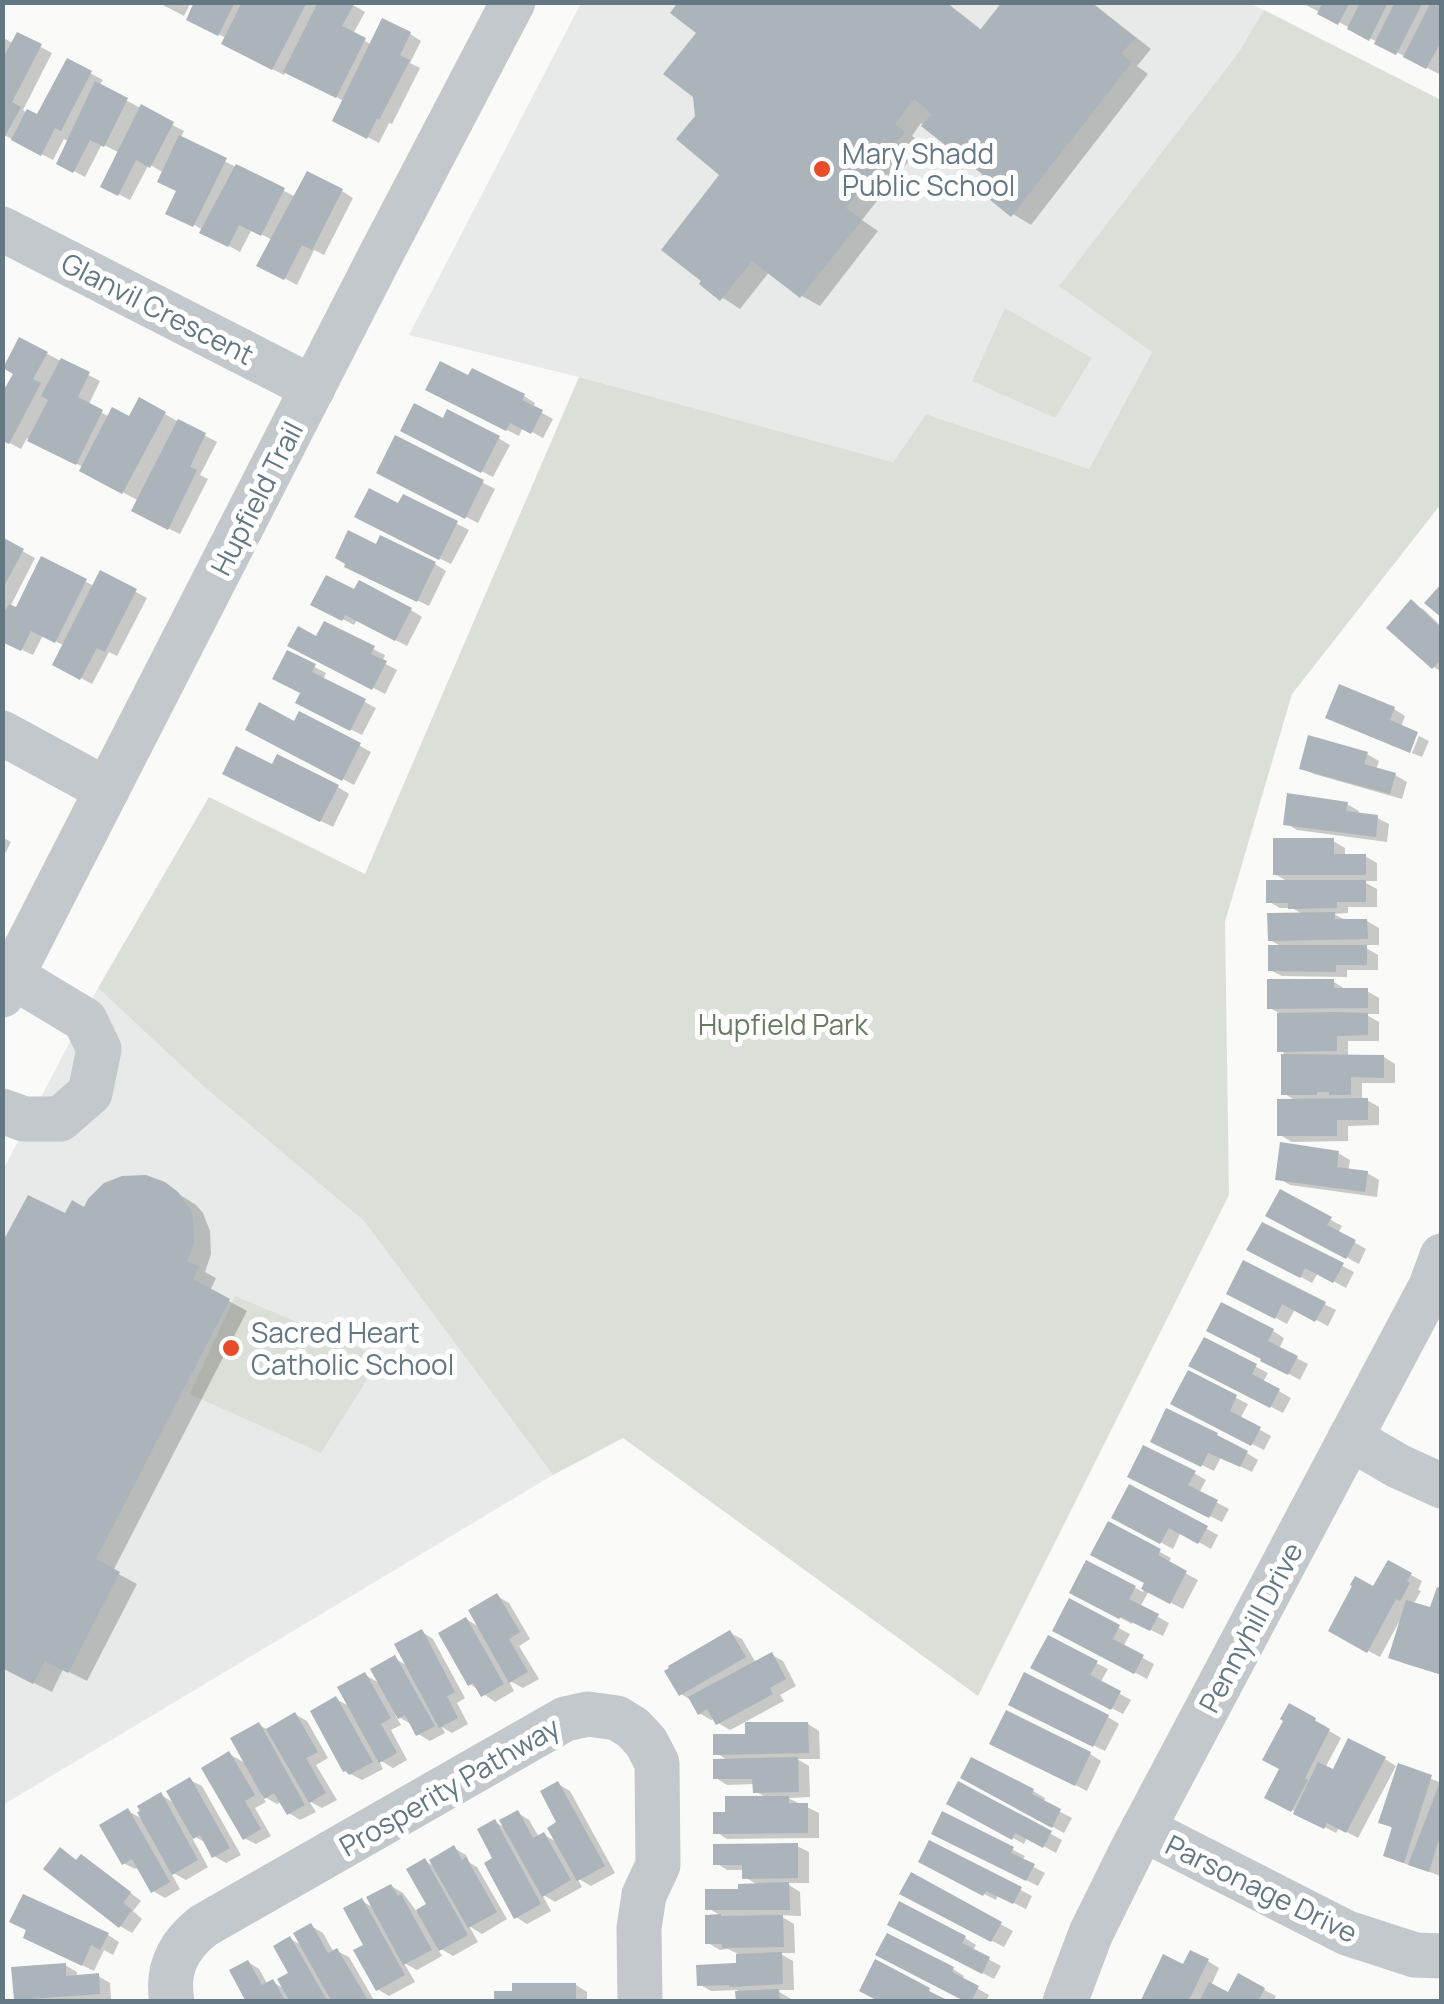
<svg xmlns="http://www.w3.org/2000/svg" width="1444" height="2004" font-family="Manrope,sans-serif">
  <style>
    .built { fill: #e8eae9 }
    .green { fill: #dae0d7 }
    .shadow { fill: #0003 }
    .building { fill: #aab4ba }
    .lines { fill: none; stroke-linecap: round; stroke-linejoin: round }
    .minor { stroke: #c3c8cc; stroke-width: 45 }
    .poi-dot { fill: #e84c2a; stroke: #fff; stroke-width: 4 }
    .labels { text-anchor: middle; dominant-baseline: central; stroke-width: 10; stroke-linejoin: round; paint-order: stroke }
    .poi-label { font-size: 28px; fill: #647884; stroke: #fff; text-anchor: start }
    .street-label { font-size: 28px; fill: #647884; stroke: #fff }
    .park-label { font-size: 28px; fill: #697b63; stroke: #fff }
  </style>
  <rect width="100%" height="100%" fill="#fafaf8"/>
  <g class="built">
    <path d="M1247 2 1264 10 1238 53 1060 285 1152 352 1089 469 926 414 893 462 579 377 409 335 581 3Z"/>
    <path d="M98 988 202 1085 364 1221 553 1475 3 1805V1170Z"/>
  </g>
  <g class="green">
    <path d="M1264 10 1441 100V504L1292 694 1225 922 1229 1195 978 1696 623 1438 553 1475 364 1221 202 1085 98 988 209 797 365 874 579 377 893 462 926 414 1089 469 1152 352 1059 286 1238 53Z"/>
    <path d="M1005 308 1092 358 1055 418 972 381Z"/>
    <path d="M235 1296 381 1357 321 1453 190 1394Z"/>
  </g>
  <g class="shadow">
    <path d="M157 2H191L184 16Z"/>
    <path d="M197 2H348L365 12 353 34 372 45 410 34 421 41 410 63 420 68 392 124 389 123 379 143 346 126 344 101 286 71 284 75 235 50 226 38 200 25Z"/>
    <path d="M681 2H946L983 31 1005 2H1052L1057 7 1091 2 1151 49 1137 66 1148 74 1031 225 1013 214 986 173 921 123 912 136 922 144 862 220 878 231 820 306 802 296 770 271 740 309 702 284 723 175 698 117 699 33Z"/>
    <path d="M1300 2H1442V69L1439 74Z"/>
    <path d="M18 35 52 53 23 110 28 113 38 118 68 61 103 80 99 86 184 131 180 139 296 197 342 191 353 198 324 255 314 250 297 285 260 265 272 240 252 229 240 252 203 232V230L183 218 179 191 164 173 149 164 130 200 103 186 118 152 102 144 85 177 59 163 70 142 64 139 53 160 2 134V37L14 44Z"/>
    <path d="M20 340 100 381 88 406 108 416 130 420 140 401 217 442 200 475 208 479 180 534 145 517 139 501 82 470 83 467 27 438 21 449 2 439 16 373 6 367 2 376V367L5 368Z"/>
    <path d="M469 379 524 396 535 403 533 408 553 419 543 438 523 427 519 436 439 396Z"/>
    <path d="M444 421 498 438 510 445 493 477 414 437Z"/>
    <path d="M396 438 495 489 478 523 391 479Z"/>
    <path d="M404 497 469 530 451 564 368 523 399 506Z"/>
    <path d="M2 540 35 558 10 607 17 611 42 559 94 586 101 573 147 598 117 656 109 652 92 684 55 664 65 646 43 635 33 655 2 640Z"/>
    <path d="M377 547 435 564 446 571 429 606 358 572Z"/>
    <path d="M356 593 411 610 422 617 407 646 357 620 354 625 325 610Z"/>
    <path d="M1411 603 1423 609 1442 627V672L1434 667Z"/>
    <path d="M317 639 373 649 385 655 382 662 397 670 385 694 302 651Z"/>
    <path d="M288 653 326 673 323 680 376 708 362 735 310 709Z"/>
    <path d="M1394 709 1405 716 1401 727 1340 724Z"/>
    <path d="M300 714 371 752 354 785 248 729 295 724Z"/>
    <path d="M1419 736 1429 741 1422 757 1412 753Z"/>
    <path d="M1367 754 1379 761 1376 770 1395 775 1407 782 1402 799 1314 774 1302 768Z"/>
    <path d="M273 767 338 787 349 794 333 827 237 779Z"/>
    <path d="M1347 804 1359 811 1358 815 1377 818 1389 824 1387 842 1297 830 1286 823Z"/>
    <path d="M2 837 11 842 2 859Z"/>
    <path d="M1333 841 1345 848V856H1365L1377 863V881H1362L1377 889V907H1348V913L1334 914 1347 921H1367L1379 928V945H1361L1378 955V970H1347V977L1282 976 1270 970 1284 948 1270 940 1304 915 1292 908H1280L1268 901 1290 883 1275 874Z"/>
    <path d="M1334 982 1345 989 1367 991 1379 998V1014H1365L1379 1022V1041H1348V1057H1384L1395 1064V1083H1362V1100H1367L1379 1107V1125L1348 1126V1141L1292 1142 1280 1135 1297 1101 1283 1093 1284 1053 1280 1050 1279 1013 1270 1008Z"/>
    <path d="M1338 1153 1350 1160 1348 1171 1367 1173 1379 1180 1377 1197 1290 1185 1278 1178Z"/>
    <path d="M174 1191 196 1205 203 1213 210 1231 211 1254 205 1272 216 1278 210 1291 247 1311 113 1571 137 1584 87 1681 63 1669 52 1692 2 1667 66 1216Z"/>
    <path d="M1281 1193 1342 1226 1338 1233 1366 1249 1359 1264 1269 1215Z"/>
    <path d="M1263 1225 1354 1272 1346 1288 1318 1273 1312 1283 1250 1249Z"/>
    <path d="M1230 1293 1324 1304 1336 1310 1328 1326 1295 1309 1287 1324Z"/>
    <path d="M1273 1331 1284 1338 1279 1349 1308 1364 1300 1380 1221 1336Z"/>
    <path d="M1205 1340 1268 1373 1263 1382 1291 1398 1283 1413 1203 1372Z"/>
    <path d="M1189 1374 1248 1404 1240 1419 1271 1436 1264 1450 1185 1410Z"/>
    <path d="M1165 1447 1247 1453 1258 1460 1252 1472 1221 1457 1214 1471Z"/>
    <path d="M1194 1473 1206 1480 1199 1493 1229 1509 1222 1522 1142 1483Z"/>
    <path d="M1130 1487 1218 1535 1211 1549 1181 1532 1173 1549 1114 1517Z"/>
    <path d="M1109 1525 1171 1558 1168 1564 1198 1580 1183 1609 1149 1591 1140 1607 1169 1623 1163 1636 1133 1621 1132 1624 1083 1598 1087 1563 1143 1592 1147 1583Z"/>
    <path d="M1389 1563 1422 1581 1418 1590 1421 1591 1413 1605 1432 1610 1442 1591V1675L1403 1663 1391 1656 1402 1621 1400 1620 1380 1657 1331 1631 1374 1589Z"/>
    <path d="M497 1596 509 1603 530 1639 519 1646 539 1679 523 1688 508 1680 514 1691 495 1702 470 1684 466 1619 481 1628Z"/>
    <path d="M1070 1602 1130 1634 1123 1647 1154 1664 1147 1679 1067 1637Z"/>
    <path d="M422 1632 433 1639 465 1698 457 1703 468 1724 452 1733 442 1727 445 1733 430 1741 418 1734 411 1724 395 1715 401 1725 391 1730 407 1760 393 1768 378 1759 383 1769 362 1780 345 1771 336 1699 351 1707 365 1675 381 1684 394 1658 408 1666Z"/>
    <path d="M730 1633 742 1639 756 1663 772 1655 783 1661 796 1686 780 1695 784 1701 730 1730 718 1723 715 1718 711 1720 699 1713 694 1702 681 1694Z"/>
    <path d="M1096 1663 1108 1669 1100 1683 1131 1700 1123 1714 1045 1674Z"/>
    <path d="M1290 1707 1327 1727 1326 1729 1341 1738 1325 1768 1334 1772 1385 1759 1396 1766 1358 1838 1339 1828 1336 1833 1267 1797 1282 1769Z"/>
    <path d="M1022 1710 1108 1717 1119 1724 1105 1751Z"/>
    <path d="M296 1715 307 1721 328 1758 316 1765 337 1800 322 1808 309 1801 316 1812 300 1820 289 1813 282 1802 277 1804 261 1795 266 1802 255 1808 271 1836 256 1844 244 1838 229 1754 247 1764 259 1725 268 1730Z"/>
    <path d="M808 1724 819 1731 820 1759H797L809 1766 810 1797 788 1798 819 1813V1838L727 1839 716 1832 767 1798 755 1791V1784L727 1785 716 1778 729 1761 716 1753 748 1736Z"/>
    <path d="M1004 1749 1090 1754 1101 1761 1087 1791Z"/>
    <path d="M1399 1767 1442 1783 1441 1876 1397 1861 1386 1854 1394 1829 1381 1822Z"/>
    <path d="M963 1777 1033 1791 1045 1798 1043 1803 1072 1818 1064 1833Z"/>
    <path d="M190 1780 202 1786 241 1855 226 1863 214 1856 208 1844 190 1834 208 1867 186 1880 170 1871 180 1889 165 1898 153 1891 140 1867 135 1869 123 1863 128 1811 144 1820 161 1795 176 1804Z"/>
    <path d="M558 1784 570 1791 615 1873 591 1886 577 1878 582 1887 555 1902 542 1894 551 1911 527 1924 516 1917 496 1859 495 1822 507 1829 518 1813 529 1820 539 1837 544 1835 559 1843Z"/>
    <path d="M959 1784 1062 1840 1056 1853 1027 1837 1024 1844 949 1803Z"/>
    <path d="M943 1814 1025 1856 1022 1861 1045 1873 1038 1886 946 1840Z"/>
    <path d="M930 1843 1032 1896 1026 1909 998 1895 996 1900 932 1868Z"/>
    <path d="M797 1846 809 1852V1883H786L800 1892 801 1916 779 1915 794 1924 795 1953H779L793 1961 794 1990H776L791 1999V2002H738V1990L711 1991 699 1984 739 1966 738 1954 728 1949 720 1950 708 1943 723 1917 708 1908 740 1891 759 1886 745 1877V1870H727L716 1863Z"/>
    <path d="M454 1848 466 1855 470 1863 477 1867 507 1919 482 1934 469 1926 478 1942 453 1956 436 1946 442 1956 417 1970 404 1963 415 1982 389 1996 377 1989 367 1946 362 1901 374 1908 391 1886 403 1893 417 1912 429 1905 425 1861 437 1868Z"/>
    <path d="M61 1850 78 1861 93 1864 141 1901 133 1911 142 1919 132 1933 120 1926Z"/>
    <path d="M912 1876 1013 1931 1004 1947 913 1900Z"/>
    <path d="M890 1924 965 1938 976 1945 973 1951 1001 1966 994 1979Z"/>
    <path d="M311 1926 323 1933 334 1953 337 1951 349 1957 375 2002H249L248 1962 259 1969 268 1985 273 1982 286 1990 292 1974 290 1939 304 1946Z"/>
    <path d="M108 1935 119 1942 113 1955 104 1950 94 1971 37 1943Z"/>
    <path d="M890 1961 953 1969 964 1976 962 1980 989 1995 986 2002H970Z"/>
    <path d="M1208 1961 1219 1968 1211 1986 1229 1996 1239 1977 1276 1996 1273 2002H1143L1184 1967Z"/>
    <path d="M65 1965 77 1972V1977L98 1976 110 1983 111 1999 21 2002 16 1999Z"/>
    <path d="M576 1985 587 1992V2002H497Z"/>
  </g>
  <g class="building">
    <path d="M194 2H235L218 36 186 20Z"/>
    <path d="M242 2H307L272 70 221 44Z"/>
    <path d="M318 2H355L342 26 366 38 336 98 283 72Z"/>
    <path d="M678 2H945L980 30 1002 2H1051L1055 6 1057 2H1091L1135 38 1121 54 1132 62 1011 217 973 186 982 174 921 126 932 114 914 99 895 124 905 132 846 208 862 220 800 298 752 261 720 301 699 284 701 281 661 250 719 175 676 139 695 116 693 97 663 74 696 33 670 13Z"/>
    <path d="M1323 2H1350L1338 25 1317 14Z"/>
    <path d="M1360 2H1388L1369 41 1347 29Z"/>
    <path d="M1395 2H1423L1396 55 1374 44Z"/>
    <path d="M1431 2H1442V40L1426 69 1403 57Z"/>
    <path d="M382 18 411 32 400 55 410 60 379 120 377 118 367 139 332 121Z"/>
    <path d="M17 32 42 44 12 102 21 107 2 142V60Z"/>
    <path d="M67 58 92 71 61 131 55 128 41 156 11 140 27 109 37 114Z"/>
    <path d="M95 81 128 98 104 147 90 140 73 173 56 164Z"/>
    <path d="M141 104 174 122 150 168 136 160 118 196 100 187Z"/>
    <path d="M179 135 227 158 193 227 165 214 176 191 157 182Z"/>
    <path d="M236 164 285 188 261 236 239 225 228 247 199 233Z"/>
    <path d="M307 171 343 189 312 250 302 245 284 280 256 266Z"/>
    <path d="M19 337 48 352 33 379 41 383 9 444 2 441V393L13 374 3 368Z"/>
    <path d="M61 358 90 372 78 397 103 410 76 465 27 441 48 400 41 396Z"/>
    <path d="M440 361 468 375 472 368 525 394 522 400 543 410 531 434 510 423 506 431 425 390Z"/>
    <path d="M139 397 166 412 122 494 79 471 112 407 129 416Z"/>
    <path d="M414 403 443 418 447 409 500 436 481 473 400 431Z"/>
    <path d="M178 419 206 433 190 467 197 470 168 530 131 511Z"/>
    <path d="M395 435 484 480 465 519 376 473Z"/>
    <path d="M369 488 398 503 403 494 458 521 439 560 354 517Z"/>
    <path d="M348 530 376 544 380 535 436 562 417 602 344 567 345 564 335 558Z"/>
    <path d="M2 537 24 549 2 590Z"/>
    <path d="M41 556 87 579 55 643 31 631 21 651 2 642V616L9 604 16 607Z"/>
    <path d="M100 570 137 589 105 652 97 648 80 680 52 665Z"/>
    <path d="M326 575 354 589 359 580 412 608 395 641 345 615 342 621 310 605Z"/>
    <path d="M1442 583V618L1424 603Z"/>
    <path d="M1411 599 1442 629V658L1432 669 1386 628Z"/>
    <path d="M324 621 375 646 371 654 387 661 372 690 287 646 298 626 316 636Z"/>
    <path d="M287 650 316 664 312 672 366 699 350 731 295 703 300 693 272 679Z"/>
    <path d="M1339 684 1395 707 1390 720 1418 732 1410 753 1325 718Z"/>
    <path d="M259 702 294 721 299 711 361 743 342 781 245 730Z"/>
    <path d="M1308 735 1368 752 1364 764 1396 773 1390 794 1299 769Z"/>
    <path d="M236 746 272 764 277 754 339 785 320 822 222 774Z"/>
    <path d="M1287 793 1348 802 1346 811 1378 815 1376 837 1283 825Z"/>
    <path d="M1273 838H1334V854H1366V875H1273Z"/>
    <path d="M1266 880H1366V902H1337V908L1288 909V903H1266Z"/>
    <path d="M1335 912V919H1367L1368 939 1268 941 1267 913Z"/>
    <path d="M1268 945H1367V965H1336V972L1268 971Z"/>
    <path d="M1267 979H1334V988H1368V1008L1267 1009Z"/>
    <path d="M1333 1012 1368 1013V1035L1337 1036V1051L1277 1052V1013Z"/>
    <path d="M1281 1054 1384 1055V1078L1351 1077V1095H1329V1092H1317V1095H1281Z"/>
    <path d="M1368 1098V1120H1337V1136H1277V1099Z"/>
    <path d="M1280 1142 1339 1151 1337 1167 1368 1171 1365 1192 1275 1180Z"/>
    <path d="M146 1175 165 1182 178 1192 190 1209 193 1219 194 1243 187 1261 199 1266 193 1279 230 1299 96 1559 120 1572 68 1673 45 1661 33 1684 2 1668V1243L28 1195 65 1213 72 1200 84 1207 88 1199 104 1183 122 1176Z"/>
    <path d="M1280 1189 1332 1217 1327 1225 1356 1240 1346 1259 1265 1216Z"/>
    <path d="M1262 1222 1344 1263 1333 1283 1305 1268 1300 1278 1246 1250Z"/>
    <path d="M1243 1260 1326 1302 1315 1322 1282 1304 1275 1319 1226 1294Z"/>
    <path d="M1221 1302 1274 1329 1268 1341 1298 1356 1288 1375 1260 1361 1261 1359 1206 1331Z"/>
    <path d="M1204 1337 1257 1364 1252 1374 1280 1389 1270 1408 1188 1366Z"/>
    <path d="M1188 1370 1237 1395 1230 1411 1261 1427 1251 1446 1170 1404Z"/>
    <path d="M1166 1408 1218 1433 1217 1435 1248 1451 1240 1467 1208 1453 1201 1467 1150 1442Z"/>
    <path d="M1143 1445 1196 1471 1188 1485 1218 1500 1209 1518 1127 1477Z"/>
    <path d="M1129 1484 1208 1526 1198 1544 1169 1528 1160 1544 1111 1518Z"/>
    <path d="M1108 1521 1161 1549 1158 1555 1187 1571 1170 1604 1141 1589 1144 1583 1090 1555Z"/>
    <path d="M1086 1560 1136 1586 1129 1599 1159 1614 1150 1631 1121 1617 1119 1619 1069 1593Z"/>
    <path d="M1388 1560 1412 1573 1407 1581 1410 1583 1400 1601 1396 1599 1367 1653 1328 1631 1352 1586 1350 1585 1355 1576 1373 1586Z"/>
    <path d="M1437 1587 1442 1588V1665L1439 1674 1388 1658 1406 1600 1430 1607Z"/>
    <path d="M497 1593 520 1632 509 1639 528 1672 509 1683 468 1610Z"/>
    <path d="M1069 1598 1120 1625 1113 1639 1144 1655 1134 1674 1052 1631Z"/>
    <path d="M466 1617 504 1684 481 1697 473 1683 468 1686 438 1633Z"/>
    <path d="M422 1629 455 1692 447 1696 458 1718 439 1728 394 1644Z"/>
    <path d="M730 1630 746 1657 679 1696 664 1671 669 1668 668 1666Z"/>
    <path d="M1048 1635 1098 1661 1090 1675 1121 1691 1111 1710 1030 1668Z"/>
    <path d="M772 1652 786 1679 770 1688 773 1694 716 1725 707 1709 698 1715 688 1697Z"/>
    <path d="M395 1655 435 1726 416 1736 405 1715 398 1719 370 1669Z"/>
    <path d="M365 1672 391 1718 381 1724 397 1753 379 1763 337 1687Z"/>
    <path d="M1024 1672 1109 1715 1093 1747 1008 1705Z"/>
    <path d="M336 1696 373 1762 349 1775 346 1771 343 1772 310 1711Z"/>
    <path d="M1289 1703 1316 1718 1315 1721 1330 1729 1305 1778 1308 1780 1291 1812 1264 1798 1279 1769 1262 1760 1283 1721 1280 1719Z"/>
    <path d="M1006 1710 1091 1752 1075 1786 989 1744Z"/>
    <path d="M295 1712 318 1752 306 1758 326 1793 309 1803 266 1729Z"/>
    <path d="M259 1722 305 1805 287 1815 274 1793 264 1799 230 1738Z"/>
    <path d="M745 1722H808L809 1753 713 1755V1734H745Z"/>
    <path d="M1348 1738 1386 1757 1346 1833 1327 1823 1324 1829 1293 1814 1318 1762 1333 1769Z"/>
    <path d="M229 1751 255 1795 245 1801 261 1829 243 1840 201 1768Z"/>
    <path d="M798 1757 799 1792 753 1793 752 1779H713V1759Z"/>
    <path d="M971 1757 1034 1789 1032 1794 1061 1809 1052 1828 960 1778Z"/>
    <path d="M1398 1763 1432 1775 1404 1863 1383 1856 1392 1827 1378 1823Z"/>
    <path d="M190 1777 230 1848 212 1858 200 1835 193 1839 166 1791Z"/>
    <path d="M1442 1777V1843L1438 1842 1429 1872 1408 1865Z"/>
    <path d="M558 1781 605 1866 577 1881 547 1828 556 1822 540 1791Z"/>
    <path d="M958 1781 1052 1831 1043 1848 1015 1833 1012 1840 946 1804Z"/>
    <path d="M161 1792 198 1860 172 1875 137 1812 140 1811 137 1806Z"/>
    <path d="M725 1796H789V1803H808V1833L713 1834V1812H725Z"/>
    <path d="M128 1808 170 1882 151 1893 132 1859 122 1865 99 1825Z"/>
    <path d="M518 1810 533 1838 544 1832 571 1880 542 1897 499 1820Z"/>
    <path d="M942 1811 1014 1847 1011 1853 1035 1864 1026 1881 931 1834Z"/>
    <path d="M495 1819 541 1904 514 1919 484 1863 492 1858 477 1829Z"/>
    <path d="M929 1840 1022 1887 1013 1904 986 1891 983 1896 918 1862Z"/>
    <path d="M798 1843V1878L742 1879V1865H713V1844Z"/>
    <path d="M454 1845 462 1860 466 1857 497 1912 468 1928 429 1860Z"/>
    <path d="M60 1847 76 1860 81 1854 131 1892 123 1903 132 1910 119 1928 43 1869Z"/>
    <path d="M425 1858 468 1935 439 1951 416 1910 426 1904 406 1869Z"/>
    <path d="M911 1872 1002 1922 991 1942 899 1894Z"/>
    <path d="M789 1882 790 1910H705V1889H738V1884Z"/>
    <path d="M391 1884 398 1896 401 1894 432 1950 403 1965 366 1897Z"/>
    <path d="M23 1894 109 1933 100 1950 91 1945 82 1966 23 1938 26 1930 9 1922Z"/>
    <path d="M362 1898 405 1975 376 1991 353 1950 363 1945 343 1908Z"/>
    <path d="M899 1901 966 1936 962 1943 990 1957 982 1974 887 1925Z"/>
    <path d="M721 1914V1916L783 1915 784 1947 722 1948V1944H705V1915Z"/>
    <path d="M311 1923 328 1953 337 1948 369 2002H332L293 1933Z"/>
    <path d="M887 1933 954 1967 952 1972 979 1986 971 2002H966L875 1955Z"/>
    <path d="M290 1936 328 2002H290L277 1979 288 1973 273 1946Z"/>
    <path d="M1190 1950 1209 1959 1188 2002H1140L1163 1954 1183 1964Z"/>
    <path d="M782 1952 783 1984 729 1987V1985L697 1986 696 1965 736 1963V1954Z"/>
    <path d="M875 1959 930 1988 929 1991 951 2002H880L859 1991Z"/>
    <path d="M248 1960 262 1985 273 1979 286 2002H246L229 1970Z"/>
    <path d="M66 1963V1976L99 1973 100 1994 14 2000 11 1967Z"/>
    <path d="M1238 1973 1265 1988 1258 2002H1199L1209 1982 1228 1992Z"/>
    <path d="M512 1983H576V2002H494V1991H512Z"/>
    <path d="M779 1989 780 2002H736L735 1991Z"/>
  </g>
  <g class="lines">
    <g class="minor">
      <path d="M2 229 313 388"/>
      <path d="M2 733 107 790"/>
      <path d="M2 995 378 260 513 2"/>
      <path d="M2 1111 24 1119H60L90 1093 99 1049 85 1020 12 976"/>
      <path d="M1350 1438 1398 1466 1442 1486"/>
      <path d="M1143 1829 1347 1933 1415 1955 1442 1956"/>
      <path d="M172 2002C166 1969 178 1946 203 1926L565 1719 588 1714 617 1718 633 1728 646 1742 657 1763 658 1865 644 1895 639 1928 640 2002"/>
      <path d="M1065 2002 1091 1933 1132 1850 1431 1286 1442 1256"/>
    </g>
  </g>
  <g class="poi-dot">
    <circle cx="822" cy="169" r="10"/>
    <circle cx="231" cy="1348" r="10"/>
  </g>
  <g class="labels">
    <g class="poi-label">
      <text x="842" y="153">Mary Shadd<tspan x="842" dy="32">Public School</tspan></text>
      <text x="251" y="1332">Sacred Heart<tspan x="251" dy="32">Catholic School</tspan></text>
    </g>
    <g class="street-label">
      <text transform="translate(158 308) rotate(27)">Glanvil Crescent</text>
      <text transform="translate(256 498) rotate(-63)">Hupfield Trail</text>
      <text transform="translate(1250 1627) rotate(-62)">Pennyhill Drive</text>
      <text transform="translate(449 1786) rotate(-30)">Prosperity Pathway</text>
      <text transform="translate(1262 1888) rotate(26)">Parsonage Drive</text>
    </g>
    <g class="park-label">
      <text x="783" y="1024">Hupfield Park</text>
    </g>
  </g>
  <rect width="1444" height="2004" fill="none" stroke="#647884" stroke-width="10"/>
</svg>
